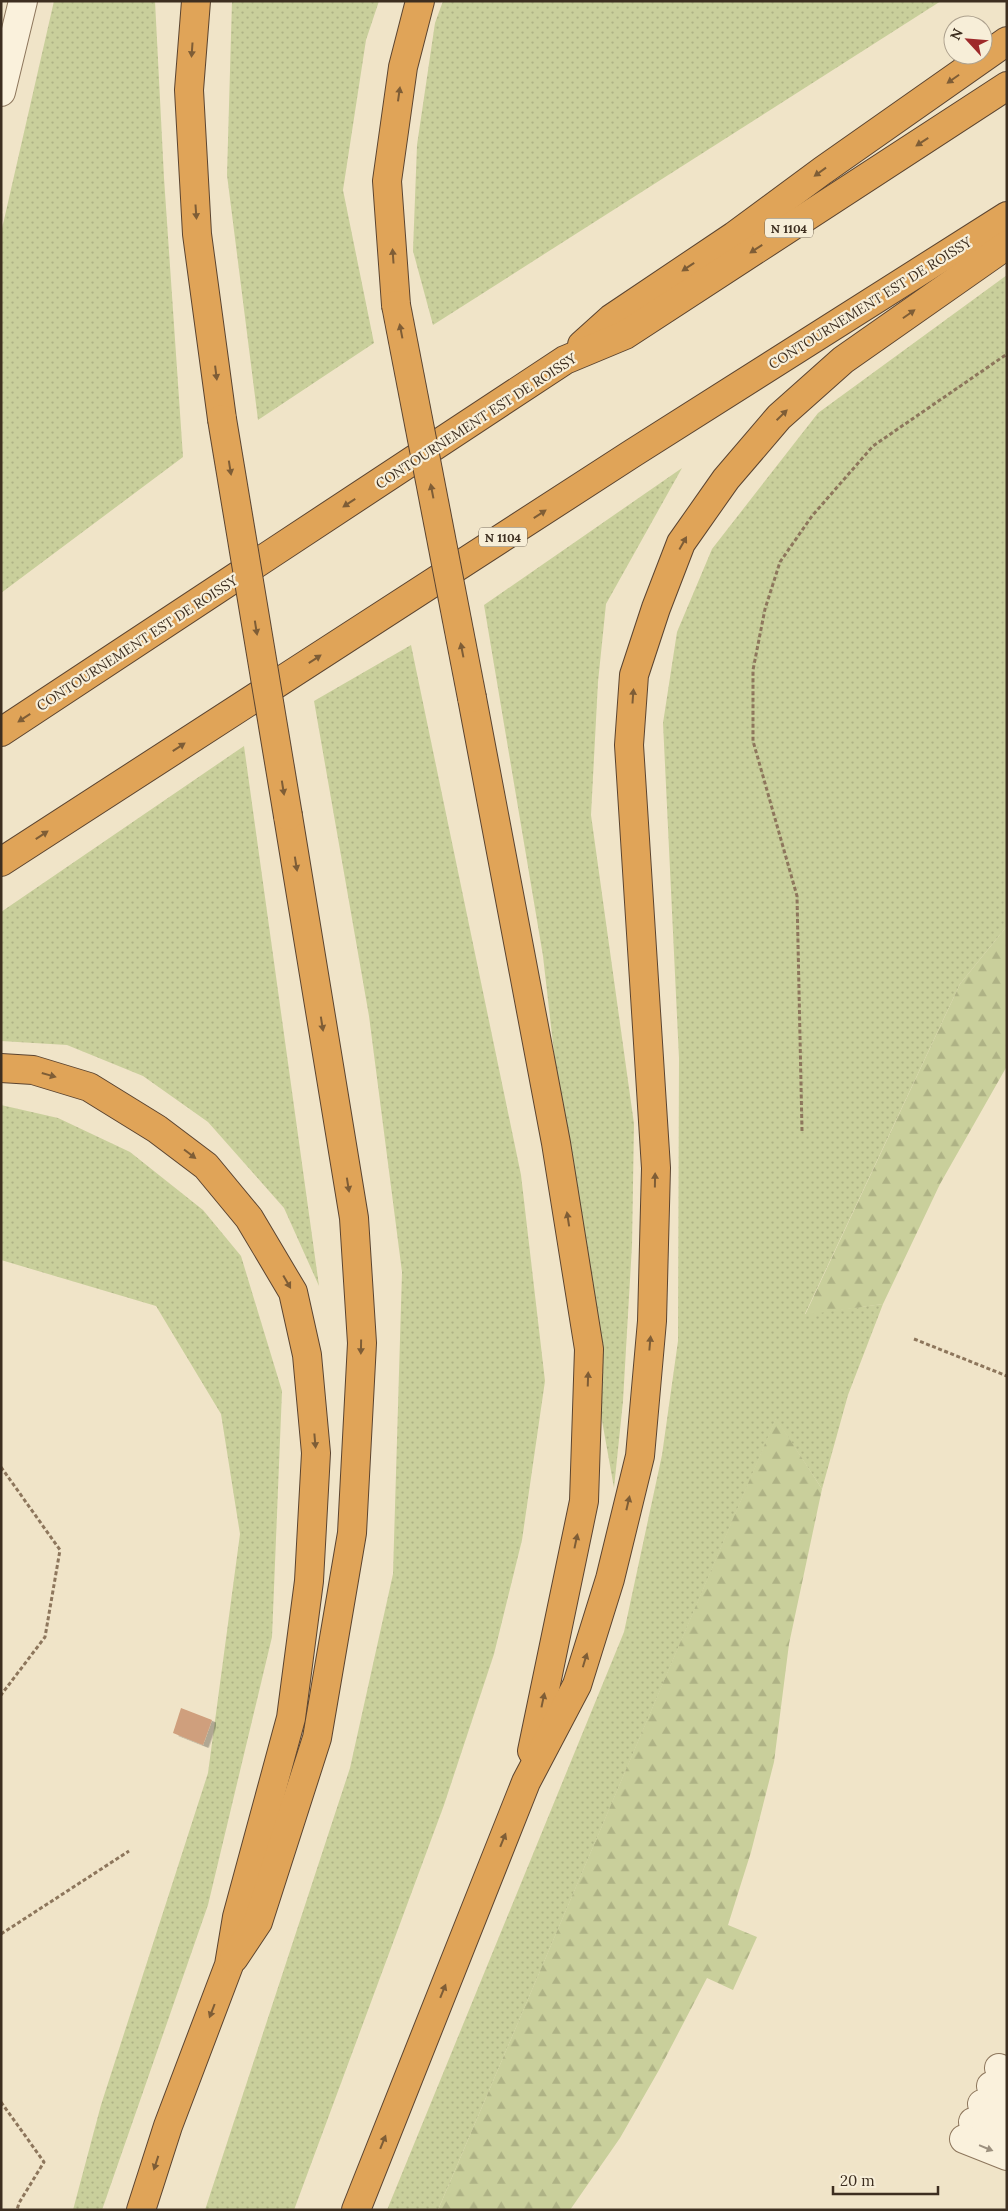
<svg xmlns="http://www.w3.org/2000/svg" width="1008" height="2211" font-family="Lora,serif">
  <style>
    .grass { fill: url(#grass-dots) }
    .forest { fill: url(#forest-firs) }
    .building { fill: #cf9f7d; filter: url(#shadow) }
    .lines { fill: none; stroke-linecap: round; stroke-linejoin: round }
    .minor-casing { stroke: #8d765c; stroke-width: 30 }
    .highway-casing { stroke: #5b4430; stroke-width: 30 }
    .path { stroke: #8d765c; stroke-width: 3; stroke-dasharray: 4 2.5; stroke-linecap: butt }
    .minor { stroke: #faf1dc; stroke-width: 28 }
    .highway { stroke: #e0a458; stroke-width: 28 }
    .highway-bridge-casing { stroke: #5b4430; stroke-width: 30; stroke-linecap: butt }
    .highway-bridge { stroke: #e0a458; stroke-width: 28 }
    .oneway { fill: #7e5d36 }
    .oneway2 { fill: #9c907e }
    .labels { text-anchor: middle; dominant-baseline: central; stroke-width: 4.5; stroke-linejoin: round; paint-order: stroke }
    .shield { fill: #f7eed8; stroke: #756857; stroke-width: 1 }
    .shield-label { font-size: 12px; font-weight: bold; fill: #3d2e20 }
    .street-label { font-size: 14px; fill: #3d2e20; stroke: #f7eed8 }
  </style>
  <defs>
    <pattern id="grass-dots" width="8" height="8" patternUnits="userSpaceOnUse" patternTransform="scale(1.25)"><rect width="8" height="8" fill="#c9cf9b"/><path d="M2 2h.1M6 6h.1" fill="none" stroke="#aeb285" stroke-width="1.8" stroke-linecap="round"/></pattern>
    <pattern id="forest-firs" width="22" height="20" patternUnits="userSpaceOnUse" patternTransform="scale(1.25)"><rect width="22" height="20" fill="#c9cf9b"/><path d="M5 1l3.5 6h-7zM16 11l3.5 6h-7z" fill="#aeb285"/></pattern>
    <filter id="shadow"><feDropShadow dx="5.5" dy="3" stdDeviation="0" flood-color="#0004"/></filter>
  </defs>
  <rect width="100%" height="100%" fill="#f0e4c8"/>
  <g class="grass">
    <path d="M54 1H155L164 178 183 457 1 593V233Z"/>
    <path d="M232 1H379L366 40 343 190 374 343 258 420 227 175Z"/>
    <path d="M443 1H941L433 325 413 251 417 145 435 23Z"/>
    <path d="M1007 275V926L960 984 805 1314 883 1304 848 1395 822 1489 776 1419 438 2210H387L624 1632 662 1455 678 1341 679 1058 663 723 677 632 712 549 818 413Z"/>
    <path d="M682 468 606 604 598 682 591 815 634 1124 632 1245 623 1401 614 1488 585 1325 543 956 484 605Z"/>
    <path d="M411 645 521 1175 545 1381 522 1540 494 1654 444 1805 294 2210H205L350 1768 393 1574 402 1272 369 1016 314 701Z"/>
    <path d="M244 746 319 1286 284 1208 208 1122 143 1076 67 1045 1 1041V912Z"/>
    <path d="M1 1105 58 1118 130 1152 203 1210 241 1256 282 1391 272 1637 208 1905 102 2210H73L101 2105 208 1773 240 1534 221 1414 156 1306 1 1260Z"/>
  </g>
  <g class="forest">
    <path d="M1007 926V1066L940 1184 883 1304 805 1315 960 984Z"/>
    <path d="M776 1418 822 1489 789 1644 774 1762 751 1852 728 1925 757 1937 733 1990 707 1978 659 2070 620 2138 570 2210H438Z"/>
  </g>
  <path class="building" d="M181 1708 212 1720 203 1745 173 1733Z"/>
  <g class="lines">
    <g class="minor-casing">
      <g id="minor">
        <path d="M1 92 23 1"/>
        <path d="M999 2068 1007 2071"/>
        <path d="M991 2086 1007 2092"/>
        <path d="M982 2104 1007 2113"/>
        <path d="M973 2122 1007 2135"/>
        <path d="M964 2139 1007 2156"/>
      </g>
    </g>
    <g class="highway-casing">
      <g id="highway">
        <path d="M196 1 189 90 197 234 222 419"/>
        <path d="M396 305 387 181 403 67 420 1"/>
        <path d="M582 345 612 318 734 236 822 171 1007 41"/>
        <path d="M472 698 556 1143 589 1349 584 1501 532 1751"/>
        <path d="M1 732 565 360 625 335 1007 86"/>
        <path d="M1 862 633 453 1007 216"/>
        <path d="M1 1068 33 1070 89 1087 157 1129 206 1166 249 1218 293 1292 307 1355 316 1453 309 1581 291 1718 237 1917 229 1965 168 2126 141 2210"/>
        <path d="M234 1958 258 1922 317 1738 352 1533 362 1343 354 1218 288 816"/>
        <path d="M356 2210 526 1782 577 1685 610 1579 640 1456 652 1321 656 1168 629 745 634 675 656 608 681 543 726 479 779 417 843 360 1007 245"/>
      </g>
    </g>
    <g class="path">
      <path d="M802 1131 797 896 753 741V670L765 609 780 562 812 516 873 446 1007 354"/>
      <path d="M914 1339 1007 1376"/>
      <path d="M1 1467 60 1550 45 1637 1 1695"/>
      <path d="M1 1934 129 1851"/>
      <path d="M1 2102 44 2162 19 2203 17 2210"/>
    </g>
    <use href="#minor" class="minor"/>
    <use href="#highway" class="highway"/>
    <g class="highway-bridge-casing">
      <g id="highway-bridge">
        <path d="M396 305 472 698"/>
        <path d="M222 419 288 816"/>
      </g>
    </g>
    <use href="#highway-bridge" class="highway-bridge"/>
  </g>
  <defs><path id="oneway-solid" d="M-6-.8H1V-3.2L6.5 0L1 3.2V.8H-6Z" transform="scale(1.25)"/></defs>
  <g class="oneway">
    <use href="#oneway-solid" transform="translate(192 50) rotate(94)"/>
    <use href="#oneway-solid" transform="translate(953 79) rotate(145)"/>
    <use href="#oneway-solid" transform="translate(399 94) rotate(-82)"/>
    <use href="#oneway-solid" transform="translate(922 142) rotate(147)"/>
    <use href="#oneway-solid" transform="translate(820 172) rotate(144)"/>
    <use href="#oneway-solid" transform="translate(196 212) rotate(86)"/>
    <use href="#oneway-solid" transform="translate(756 249) rotate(147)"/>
    <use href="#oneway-solid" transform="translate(393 256) rotate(-94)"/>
    <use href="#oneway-solid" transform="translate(688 267) rotate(146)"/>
    <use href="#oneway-solid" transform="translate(909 314) rotate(-35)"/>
    <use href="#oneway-solid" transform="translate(401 331) rotate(-101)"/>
    <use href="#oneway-solid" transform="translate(216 373) rotate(83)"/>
    <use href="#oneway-solid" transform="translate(782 415) rotate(-44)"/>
    <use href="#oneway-solid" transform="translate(230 468) rotate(81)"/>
    <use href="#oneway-solid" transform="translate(432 491) rotate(-101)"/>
    <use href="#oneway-solid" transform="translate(349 503) rotate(147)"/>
    <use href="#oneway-solid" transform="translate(540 514) rotate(-33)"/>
    <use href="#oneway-solid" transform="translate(683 543) rotate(-61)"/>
    <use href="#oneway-solid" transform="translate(256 628) rotate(81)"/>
    <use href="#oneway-solid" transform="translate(462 650) rotate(-101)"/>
    <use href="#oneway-solid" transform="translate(315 659) rotate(-33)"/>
    <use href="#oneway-solid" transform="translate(633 696) rotate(-86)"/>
    <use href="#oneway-solid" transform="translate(24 718) rotate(147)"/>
    <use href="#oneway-solid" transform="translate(179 747) rotate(-33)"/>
    <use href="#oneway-solid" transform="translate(283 788) rotate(81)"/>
    <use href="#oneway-solid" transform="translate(42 835) rotate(-33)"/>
    <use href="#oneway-solid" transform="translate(296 864) rotate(81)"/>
    <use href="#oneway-solid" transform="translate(322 1024) rotate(81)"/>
    <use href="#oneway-solid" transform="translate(49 1075) rotate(16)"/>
    <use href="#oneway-solid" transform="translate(190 1154) rotate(37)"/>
    <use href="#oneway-solid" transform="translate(655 1180) rotate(-89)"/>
    <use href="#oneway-solid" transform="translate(348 1185) rotate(81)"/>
    <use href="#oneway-solid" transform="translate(568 1219) rotate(-99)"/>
    <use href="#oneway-solid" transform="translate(287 1282) rotate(60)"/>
    <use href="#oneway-solid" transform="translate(650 1343) rotate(-85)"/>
    <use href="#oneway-solid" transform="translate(361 1347) rotate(91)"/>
    <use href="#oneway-solid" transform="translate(588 1379) rotate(-88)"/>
    <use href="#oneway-solid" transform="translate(315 1441) rotate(85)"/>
    <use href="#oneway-solid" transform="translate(628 1503) rotate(-77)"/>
    <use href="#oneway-solid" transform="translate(576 1541) rotate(-78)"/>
    <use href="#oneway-solid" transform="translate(585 1660) rotate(-73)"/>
    <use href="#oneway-solid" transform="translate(543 1700) rotate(-78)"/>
    <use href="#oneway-solid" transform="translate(503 1840) rotate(-68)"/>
    <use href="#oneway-solid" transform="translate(443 1991) rotate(-68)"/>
    <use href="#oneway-solid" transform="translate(212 2011) rotate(111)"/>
    <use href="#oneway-solid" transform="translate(383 2142) rotate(-68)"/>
    <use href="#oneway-solid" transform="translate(156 2163) rotate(108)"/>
  </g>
  <use class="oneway2" href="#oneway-solid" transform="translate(986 2148) rotate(22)"/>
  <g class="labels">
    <g class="shield">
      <rect x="765" y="218.5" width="48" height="19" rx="4"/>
      <rect x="479" y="527.5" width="48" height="19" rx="4"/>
    </g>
    <g class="shield-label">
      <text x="789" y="228">N 1104</text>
      <text x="503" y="537">N 1104</text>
    </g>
    <g class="street-label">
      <text transform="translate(870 303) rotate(-32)">CONTOURNEMENT EST DE ROISSY</text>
      <text transform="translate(476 421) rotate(-33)">CONTOURNEMENT EST DE ROISSY</text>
      <text transform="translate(137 643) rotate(-33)">CONTOURNEMENT EST DE ROISSY</text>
    </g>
  </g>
  <rect width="1008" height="2211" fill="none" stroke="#3d2e20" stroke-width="5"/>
  <g transform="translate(968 40) rotate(296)"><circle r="24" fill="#f7eed8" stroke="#ada18e"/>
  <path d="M0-4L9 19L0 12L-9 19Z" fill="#9e2a2b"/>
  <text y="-8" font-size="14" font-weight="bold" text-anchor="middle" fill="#3d2e20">N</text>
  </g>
  <path d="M833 2186v8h105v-8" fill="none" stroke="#3d2e20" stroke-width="2.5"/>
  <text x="840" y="2186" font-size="15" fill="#3d2e20" stroke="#f7eed8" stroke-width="4" paint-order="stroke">20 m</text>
</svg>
